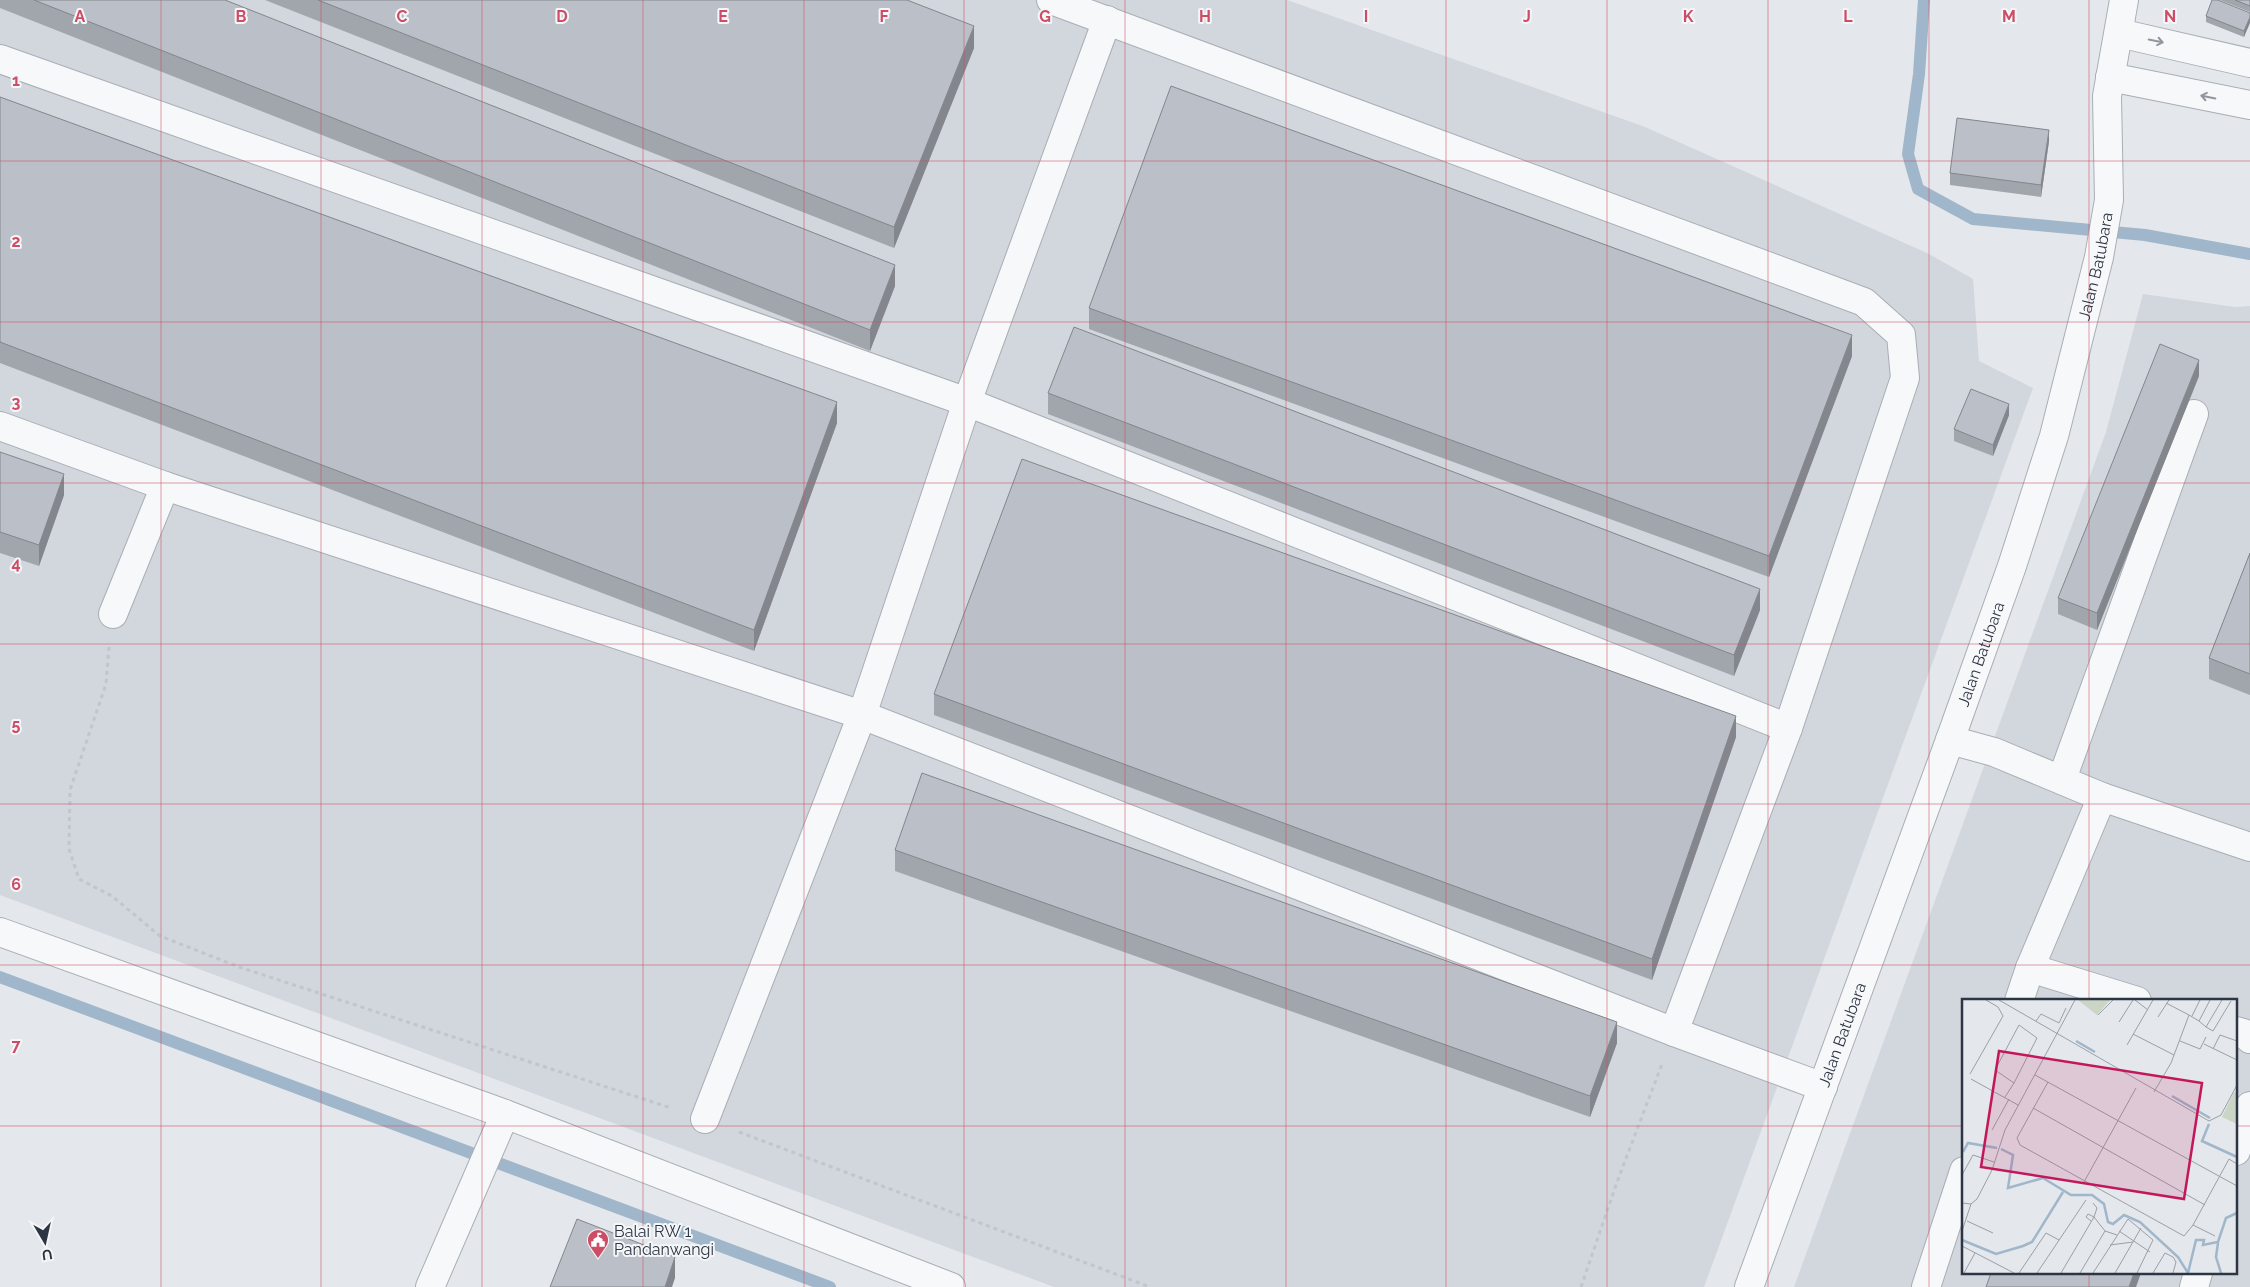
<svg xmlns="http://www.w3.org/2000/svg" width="2250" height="1287" font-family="Raleway,sans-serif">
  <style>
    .built { fill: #d2d6dd; fill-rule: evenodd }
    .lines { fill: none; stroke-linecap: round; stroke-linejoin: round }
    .stream { stroke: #a0b6ca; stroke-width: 12 }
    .minor-casing { stroke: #a9aeb5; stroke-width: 30 }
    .path { stroke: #c2c5ca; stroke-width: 3; stroke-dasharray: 4 4; stroke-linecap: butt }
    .minor { stroke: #f7f8fa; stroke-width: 28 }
    .wall { fill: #a1a5ac }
    .shaded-wall { fill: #83868c }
    .building { fill: #bbc0c8; stroke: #83868c }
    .oneway { stroke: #92969e }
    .grid { fill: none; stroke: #cc4d65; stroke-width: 1; stroke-opacity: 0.55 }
    .labels { text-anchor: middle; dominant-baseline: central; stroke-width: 4; stroke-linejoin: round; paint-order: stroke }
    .street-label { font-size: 16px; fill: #2c3543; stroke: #f4f6f8 }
    .poi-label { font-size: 16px; fill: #2c3543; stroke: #f4f6f8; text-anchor: start }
    .inset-river { fill: none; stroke: #a0b6ca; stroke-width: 2.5 }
    .inset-road { fill: none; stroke: #9aa0a8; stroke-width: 1 }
    .view { fill: #c2185b; fill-opacity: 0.15; stroke: #c2185b; stroke-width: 2.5 }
    .inset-edge { fill: none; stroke: #2c3543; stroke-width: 2.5 }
    .grid-label { font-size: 16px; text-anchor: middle; font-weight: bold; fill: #cc4d65; stroke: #f4f6f8; stroke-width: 4; stroke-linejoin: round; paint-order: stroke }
  </style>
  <rect width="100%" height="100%" fill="#e4e7eb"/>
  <g class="built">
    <path d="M0 0H1287L1645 127 1929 254 1973 279 1979 361 2033 388 1704 1287H1054L0 895Z"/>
    <path d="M2143 294 2235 307 2250 306V1287H1794L2106 432ZM1964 1001H2236V1273H1964Z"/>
  </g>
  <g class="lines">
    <g class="stream">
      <path d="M1924 0 1919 74 1908 154 1918 189 1973 219 2145 235 2250 254"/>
      <path d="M0 977 830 1287"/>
    </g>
    <g class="minor-casing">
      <g id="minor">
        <path d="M1051 0 1864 302 1901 335 1905 378 1788 728 1674 1032"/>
        <path d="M2119 33 2250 63"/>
        <path d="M0 59 967 402 1788 728"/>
        <path d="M2110 77 2250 105"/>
        <path d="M0 426 165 486 862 715 1674 1032 1823 1087"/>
        <path d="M113 614 165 486"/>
        <path d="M1950 740 1994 752 2102 797 2250 847"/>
        <path d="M2062 779 2194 414"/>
        <path d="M0 932 505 1114 951 1287"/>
        <path d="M2030 968 2137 1001"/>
        <path d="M2019 1001 2030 968 2102 797"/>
        <path d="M2236 1031 2243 1033 2250 1039"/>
        <path d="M705 1119 862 715 967 402 1107 20"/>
        <path d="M2236 1151 2250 1106"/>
        <path d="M430 1287 505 1114"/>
        <path id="s1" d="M1749 1287 1950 740 2012 566 2054 436 2099 257 2109 200 2107 96 2124 0"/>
        <path d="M1926 1287 1964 1171"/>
        <path d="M2194 1287 2198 1273"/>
      </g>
    </g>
    <g class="path">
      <path d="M109 647 106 684 70 790 69 849 79 879 112 896 160 936 239 967 671 1108"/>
      <path d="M739 1132 1150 1287"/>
      <path d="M1581 1287 1617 1182 1662 1064"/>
    </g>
    <use href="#minor" class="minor"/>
  </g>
  <g class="wall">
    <path d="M0 0H225L895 286 870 351 0 8Z"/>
    <path d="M265 0H907L974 48 894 248Z"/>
    <path d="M2220 0H2250V12Z"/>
    <path d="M2250 13 2244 37 2206 22V16Z"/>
    <path d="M0 97 837 423 754 651 0 363Z"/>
    <path d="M2049 141 2041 197 1950 185V173Z"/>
    <path d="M1089 308 1852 356 1769 577 1089 329Z"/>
    <path d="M2199 376 2097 630 2058 614V598Z"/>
    <path d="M1048 393 1760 610 1734 676 1048 414Z"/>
    <path d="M2009 415 1993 456 1954 441V429Z"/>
    <path d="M0 452 64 495 39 566 0 553Z"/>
    <path d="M2250 553V695L2209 679V658Z"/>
    <path d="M934 694 1736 737 1652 980 934 715Z"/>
    <path d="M895 850 1617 1043 1590 1117 895 871Z"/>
  </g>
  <g class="shaded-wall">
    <path d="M2250 17V23L2244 37V31Z"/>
    <path d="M974 26V48L894 248V227Z"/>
    <path d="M2049 130V141L2041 197V185Z"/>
    <path d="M895 265V286L870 351V330Z"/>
    <path d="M1852 335V356L1769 577V556Z"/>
    <path d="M2199 360V376L2097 630V613Z"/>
    <path d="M837 402V423L754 651V630Z"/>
    <path d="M2009 404V415L1993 456V445Z"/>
    <path d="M64 474V495L39 566V545Z"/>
    <path d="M1760 589V610L1734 676V655Z"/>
    <path d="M1736 716V737L1652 980V959Z"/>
    <path d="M1617 1022V1043L1590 1117V1096Z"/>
    <path d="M675 1257V1278L672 1287H665Z"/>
    <path d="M2134 1273H2141L2136 1287H2129Z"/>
  </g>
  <g class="building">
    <path d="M34 0H225L895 265 870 330Z"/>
    <path d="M318 0H907L974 26 894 227Z"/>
    <path d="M2212 0H2218L2250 13V17L2244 31 2206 16Z"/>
    <path d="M2235 0H2250V6Z"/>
    <path d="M1171 86 1852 335 1769 556 1089 308Z"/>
    <path d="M0 97 837 402 754 630 0 342Z"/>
    <path d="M1957 118 2049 130 2041 185 1950 173Z"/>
    <path d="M1074 327 1760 589 1734 655 1048 393Z"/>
    <path d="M2160 344 2199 360 2097 613 2058 598Z"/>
    <path d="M1971 389 2009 404 1993 445 1954 429Z"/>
    <path d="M0 452 64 474 39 545 0 532Z"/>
    <path d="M1022 459 1736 716 1652 959 934 694Z"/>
    <path d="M2250 553V674L2209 658Z"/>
    <path d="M922 773 1617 1022 1590 1096 895 850Z"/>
    <path d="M577 1219 675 1257 665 1287H550Z"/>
    <path d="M1991 1273H2134L2129 1287H1986Z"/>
  </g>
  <defs><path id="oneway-shaft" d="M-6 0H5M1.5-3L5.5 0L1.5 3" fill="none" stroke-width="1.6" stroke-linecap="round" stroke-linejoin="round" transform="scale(1.25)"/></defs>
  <g class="oneway">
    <use href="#oneway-shaft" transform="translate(2156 41) rotate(12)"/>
    <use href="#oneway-shaft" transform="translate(2208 97) rotate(-168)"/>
  </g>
  <path class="grid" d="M161 0V1287M321 0V1287M482 0V1287M643 0V1287M804 0V1287M964 0V1287M1125 0V1287M1286 0V1287M1446 0V1287M1607 0V1287M1768 0V1287M1929 0V1287M2089 0V1001M0 161H2250M0 322H2250M0 483H2250M0 644H2250M0 804H2250M0 965H2250M0 1126H1964M2236 1126H2250M2089 1273V1287"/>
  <defs>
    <g id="civic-pin" transform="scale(1.125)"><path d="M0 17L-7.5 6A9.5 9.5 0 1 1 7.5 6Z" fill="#cc4d65" stroke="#f4f6f8"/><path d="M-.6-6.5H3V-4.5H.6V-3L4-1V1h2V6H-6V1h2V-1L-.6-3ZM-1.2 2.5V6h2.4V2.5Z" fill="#fff"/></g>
  </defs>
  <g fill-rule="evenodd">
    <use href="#civic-pin" x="598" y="1240"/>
  </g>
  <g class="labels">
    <g class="street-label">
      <text stroke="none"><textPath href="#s1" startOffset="1079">Jalan Batubara</textPath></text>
      <text stroke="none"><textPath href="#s1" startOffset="674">Jalan Batubara</textPath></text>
      <text stroke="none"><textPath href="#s1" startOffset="269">Jalan Batubara</textPath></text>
    </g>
    <g class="poi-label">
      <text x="614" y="1231">Balai RW 1<tspan x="614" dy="18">Pandanwangi</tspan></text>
    </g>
  </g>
  <g transform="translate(1962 999)">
    <rect width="275" height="275" fill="#e4e7eb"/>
    <path d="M116 1H148L135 16ZM272 93 275 94V125L260 118Z" fill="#cad5c5"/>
    <path class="inset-river" d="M114 42 133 53M210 97 248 119M247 125 240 142 275 158M39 150 51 156 46 189 81 179 109 196H130L142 205 146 223 151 225 162 216 178 223 216 258 226 274M1 153 6 144 35 149M0 241 34 255 61 247 70 243 101 193M256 244 254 258 259 274M226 274 234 241H242L241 246 256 243 264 219 275 214"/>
    <path class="inset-road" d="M37 1 247 122 259 116 275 86M173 1 186 11M136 16 151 1M227 16 237 22 248 1M230 17 238 1M196 18 207 1M74 22 79 15 97 24 104 9M237 22 244 28 260 1M157 23 171 1M244 28 251 32 269 2M171 35 212 56M218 42 238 50 244 38M242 45 275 61M165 46 191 1M251 50 258 36 275 42M8 75 41 17 36 8 24 1M73 76 275 187M9 80 56 106M86 83 55 139 58 146 222 237 231 226 267 160 275 165M192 93 209 64 227 16 204 4M43 98 52 84 75 39 57 26 33 71 52 84M71 109 243 206M30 131 47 100M0 176 11 156 32 163M122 183 174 89M0 204 9 205 15 200 30 171 43 131 113 1M5 222 31 234M129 222 124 218 126 215 132 218 135 209 131 204M231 226 253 237M0 232 9 205M157 232 188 253M148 246 171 243M0 247 52 274M2 274 13 254M57 274 84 234 97 241M75 274 124 201M99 274 132 218 143 232M118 274 143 232 155 236M131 274 166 220 191 241 175 274M153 274 179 229M191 274 203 254 211 258 214 263 211 274"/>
    <path class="view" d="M37 52 240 84 222 200 19 168Z"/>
    <rect width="275" height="275" class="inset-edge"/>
  </g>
  <g class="grid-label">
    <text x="80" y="22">A</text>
    <text x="241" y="22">B</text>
    <text x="402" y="22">C</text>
    <text x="562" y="22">D</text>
    <text x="723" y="22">E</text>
    <text x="884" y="22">F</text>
    <text x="1045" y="22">G</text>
    <text x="1205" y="22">H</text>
    <text x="1366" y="22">I</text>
    <text x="1527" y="22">J</text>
    <text x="1688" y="22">K</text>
    <text x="1848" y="22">L</text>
    <text x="2009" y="22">M</text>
    <text x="2170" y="22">N</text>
    <text x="16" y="86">1</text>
    <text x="16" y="247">2</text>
    <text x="16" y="408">3</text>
    <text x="16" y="569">4</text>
    <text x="16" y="730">5</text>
    <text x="16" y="890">6</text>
    <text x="16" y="1051">7</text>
  </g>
  <g transform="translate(45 1242) rotate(171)" stroke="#f4f6f8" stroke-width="4" paint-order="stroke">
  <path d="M0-4L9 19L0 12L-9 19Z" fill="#2c3543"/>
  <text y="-8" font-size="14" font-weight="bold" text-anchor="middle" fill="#2c3543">U</text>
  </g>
</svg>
